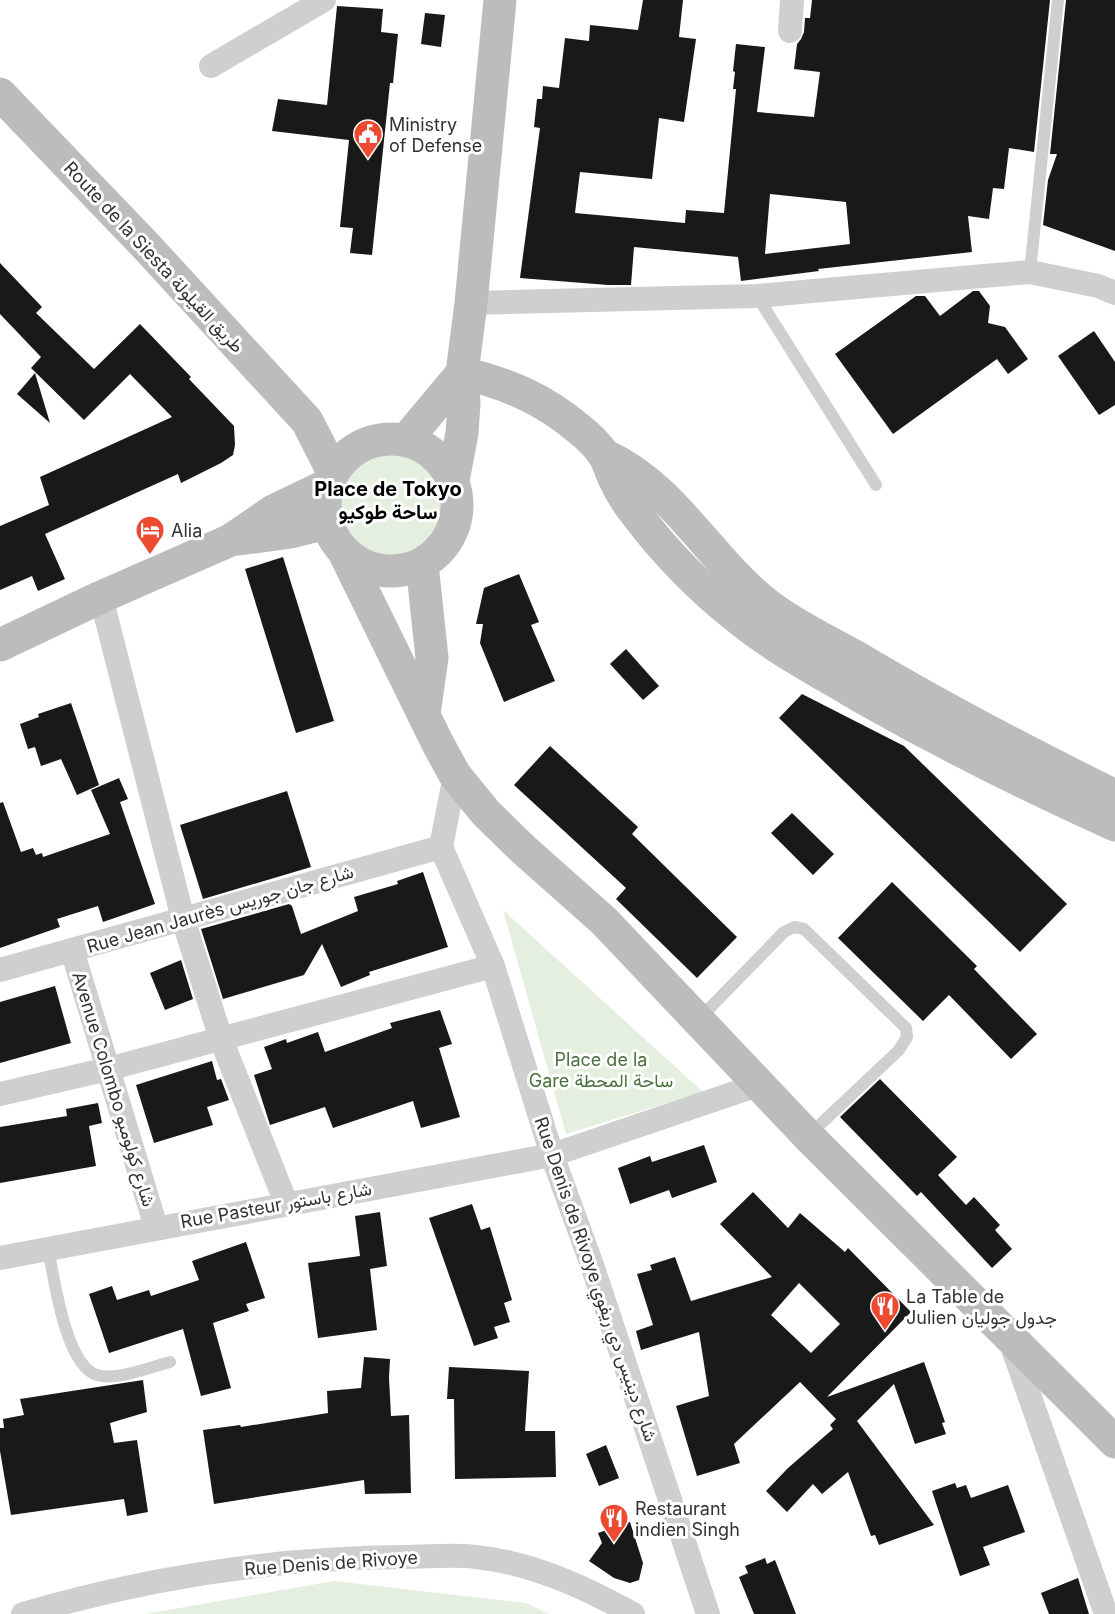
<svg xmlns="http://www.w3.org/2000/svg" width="1115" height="1614" font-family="Inter,Vazirmatn,sans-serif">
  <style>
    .green { fill: #e5efe0 }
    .building { fill: #191919; fill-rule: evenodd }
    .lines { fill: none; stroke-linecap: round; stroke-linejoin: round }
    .lane { stroke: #cfcfcf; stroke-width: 12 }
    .street { stroke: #cfcfcf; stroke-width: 24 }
    .secondary { stroke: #bcbcbc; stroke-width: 33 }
    .labels { text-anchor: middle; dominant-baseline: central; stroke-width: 6; stroke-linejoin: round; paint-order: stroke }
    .poi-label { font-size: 18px; fill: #323232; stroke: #fff; text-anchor: start }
    .street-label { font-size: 18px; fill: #323232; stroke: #fff }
    .park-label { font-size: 18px; fill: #4a703c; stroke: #fff }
    .neighbourhood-label { font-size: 20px; font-weight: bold; fill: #000; stroke: #fff }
  </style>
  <rect width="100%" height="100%" fill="#fff"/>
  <g class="green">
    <circle cx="391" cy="504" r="54"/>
    <path d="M503 910 703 1092 566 1134Z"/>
    <path d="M334 1581 526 1603 549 1614H145Z"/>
  </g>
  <g class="building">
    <path d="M643 0H683L679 37 696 39 684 122 659 118 652 179 580 172 575 213 685 223 686 210 724 213 736 89H733L735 72 733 71 736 44 765 47 757 112 814 117 820 72 794 69 797 44 801 39 804 32 805 18H810L812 0H1050L1034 152 1009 148 1004 189 993 188 989 219 968 216 972 252 818 269 819 271 741 281 738 257 634 247 631 285H608L520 278 540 128 534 127 537 99H542L543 86 559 88 565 38 589 41 590 25 638 30ZM770 194 846 202 850 244 765 254Z"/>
    <path d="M1066 0H1115V251L1043 225 1048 180 1057 154H1050Z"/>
    <path d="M337 6 383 9 381 32 398 34 393 83H390L372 255 350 253 353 228 340 227 349 140 272 131 278 99 327 105Z"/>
    <path d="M425 13 445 15 441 47 421 44Z"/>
    <path d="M0 263 42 307 36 313 94 369 140 324 191 377 189 379 234 426 235 445 233 455 221 463 181 483 178 474 45 534 65 579 38 591 32 576 0 590V526L49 505 40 477 172 417 130 374 84 420 31 368 41 357 0 314Z"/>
    <path d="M973 291H979L990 306 988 323 1005 327 1028 359 1008 374 997 359 893 434 835 354 916 296H925L940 316Z"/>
    <path d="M1094 331 1115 362V405L1099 415 1058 356Z"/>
    <path d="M35 373 50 423 17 394Z"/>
    <path d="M283 557 334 721 296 733 245 569Z"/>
    <path d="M519 574 539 622 531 625 555 681 504 702 480 643 483 624H476L484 588Z"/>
    <path d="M626 649 659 686 643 700 610 664Z"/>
    <path d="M802 694 904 746 1067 904 1020 952 779 718Z"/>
    <path d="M71 703 99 785 77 795 61 759 41 766 35 747 28 749 20 724 39 717 38 714Z"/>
    <path d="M550 746 638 827 632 834 737 937 697 978 616 899 626 888 514 785Z"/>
    <path d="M119 778 128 799 120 802 155 904 103 922 98 906 57 919 60 927 0 948V803L3 802 21 852 33 848 36 855 42 853 43 857 110 834 91 790Z"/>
    <path d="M287 791 311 867 203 899 180 825Z"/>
    <path d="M792 813 834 854 813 875 771 833Z"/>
    <path d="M423 872 448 947 369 972 370 975 341 987 322 944 304 975 223 999 201 929 289 904 292 906 301 934 358 911 354 897 398 884 397 881Z"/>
    <path d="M892 882 977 966 974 969 1037 1034 1011 1059 949 995 923 1021 838 938Z"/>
    <path d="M181 960 193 999 165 1010 150 973Z"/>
    <path d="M55 986 71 1043 0 1063V1002Z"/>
    <path d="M440 1010 452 1044 439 1048 460 1117 421 1128 413 1101 333 1128 325 1107 270 1125 254 1075 272 1069 264 1047 286 1039 287 1043 318 1032 325 1052 392 1028 390 1023Z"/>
    <path d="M212 1061 217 1080 221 1079 229 1100 207 1107 213 1125 154 1143 136 1085Z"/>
    <path d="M880 1079 957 1157 938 1175 966 1205 974 1197 1000 1225 995 1230 1012 1249 992 1268 921 1192 917 1196 840 1117Z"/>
    <path d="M98 1103 102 1123 89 1126 96 1166 0 1183V1127L67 1116 66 1109Z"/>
    <path d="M704 1145 717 1182 672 1198 669 1190 630 1204 618 1168 650 1156 652 1162Z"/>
    <path d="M753 1192 788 1228 800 1213 845 1252 848 1248 911 1312 827 1397 924 1362 945 1422 942 1423 946 1434 915 1444 894 1384 857 1421 934 1525 879 1545 875 1535 871 1536 848 1472 822 1494 813 1484 787 1512 766 1491 788 1468 833 1429 830 1425 836 1419 800 1382 734 1444 740 1463 697 1476 676 1406 709 1396 699 1332 641 1350 636 1331 653 1325 637 1274 652 1270 650 1265 675 1257 691 1301 772 1277 720 1224ZM799 1283 840 1324 811 1353 771 1315Z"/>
    <path d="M472 1204 481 1230 490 1227 512 1300 504 1303 510 1322 494 1327 498 1338 474 1346 429 1218Z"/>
    <path d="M380 1212 387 1266 370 1269 377 1330 318 1338 308 1263 360 1256 355 1216Z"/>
    <path d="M246 1242 265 1298 246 1304 249 1311 213 1323 231 1388 201 1396 183 1329 109 1353 89 1294 112 1286 117 1300 149 1290 151 1296 199 1280 192 1261Z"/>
    <path d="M364 1357 390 1359 389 1378 391 1416 409 1415 411 1493 365 1494 364 1480 214 1504 203 1430 240 1425 241 1427 328 1413 327 1391 361 1388Z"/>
    <path d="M449 1367 529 1371 525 1431H555L556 1477 455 1479 454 1399H447Z"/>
    <path d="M143 1380 147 1412 110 1423 114 1443 137 1440 148 1512 127 1516 124 1499 11 1515 0 1451V1428H4L3 1419 24 1415 20 1399Z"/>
    <path d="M606 1445 619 1478 599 1486 586 1454Z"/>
    <path d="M955 1483 957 1488 966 1485 971 1498 1008 1485 1025 1532 983 1547 990 1565 960 1576 932 1491Z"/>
    <path d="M630 1522 643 1563 639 1580 630 1583 614 1578 589 1561 602 1543 598 1533Z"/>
    <path d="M765 1558 767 1564 775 1560 796 1614H754L739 1577 748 1573 745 1566Z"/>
    <path d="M1078 1578 1089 1614H1049L1041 1593Z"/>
  </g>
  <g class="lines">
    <g class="lane">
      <path d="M1030 272 1058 0"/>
      <path d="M757 296 876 485"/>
      <path d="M700 1018 784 932 794 927 804 929 906 1028 907 1037 899 1050 809 1135"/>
      <path d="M48 1248C54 1277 65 1365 97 1375 116 1381 151 1367 170 1362"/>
    </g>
    <g class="street">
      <path d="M790 31 792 0"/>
      <path d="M211 66 324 0"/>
      <path d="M471 303 757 296 1030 272 1098 286 1115 293"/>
      <path d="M101 597 183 919 221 1039 286 1203"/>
      <path d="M455 775 441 847 493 966 552 1155 592 1265 708 1614"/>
      <path d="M72 950 156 1227"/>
      <path d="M0 970 441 847"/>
      <path d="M0 1094 108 1069 493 966"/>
      <path d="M0 1258 552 1155 758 1085"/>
      <path d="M1011 1343 1106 1614"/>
      <path d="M23 1614C146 1578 276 1558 404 1557 427 1557 453 1554 476 1557 533 1563 584 1587 633 1614"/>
    </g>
    <g class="secondary">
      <path d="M0 94 146 246 307 421 333 472"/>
      <path d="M462 373C506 383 544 399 579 429 588 436 598 446 604 455 608 461 610 469 613 476 619 489 627 503 637 515 665 552 701 589 738 618 776 649 818 671 860 696 943 743 1028 786 1115 825"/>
      <circle cx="391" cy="505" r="66"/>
      <path d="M406 440 462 373"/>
      <path d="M604 455C674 486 709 560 768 605 795 626 828 641 858 658 942 708 1028 753 1115 796"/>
      <path d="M453 481 462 433 464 403 462 373 471 303 500 0"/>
      <path d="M239 539 291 532 326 523"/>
      <path d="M345 554 438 744 455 775 486 813 524 850 604 921 808 1136 1115 1442"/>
      <path d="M422 564 432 658 424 714"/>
      <path d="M0 645 101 597 231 540 275 510 327 485"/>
    </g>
  </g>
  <defs>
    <g id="civic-pin" transform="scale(1.5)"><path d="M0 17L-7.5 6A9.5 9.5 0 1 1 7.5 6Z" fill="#ec4a31" stroke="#fff"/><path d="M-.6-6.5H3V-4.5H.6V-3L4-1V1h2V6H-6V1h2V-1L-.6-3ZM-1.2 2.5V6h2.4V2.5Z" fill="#fff"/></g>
    <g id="hotel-pin" transform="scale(1.5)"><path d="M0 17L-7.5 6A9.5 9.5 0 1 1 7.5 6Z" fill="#ec4a31" stroke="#fff"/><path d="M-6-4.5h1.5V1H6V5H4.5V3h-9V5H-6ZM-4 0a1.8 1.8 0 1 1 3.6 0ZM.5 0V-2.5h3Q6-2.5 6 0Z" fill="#fff"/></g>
    <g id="restaurant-pin" transform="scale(1.5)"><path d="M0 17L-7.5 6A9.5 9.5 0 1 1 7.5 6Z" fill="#ec4a31" stroke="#fff"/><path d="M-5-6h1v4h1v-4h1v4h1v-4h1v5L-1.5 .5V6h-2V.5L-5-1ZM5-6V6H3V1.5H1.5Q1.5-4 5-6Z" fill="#fff"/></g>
  </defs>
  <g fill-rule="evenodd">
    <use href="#civic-pin" x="368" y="134"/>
    <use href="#hotel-pin" x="150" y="530"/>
    <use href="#restaurant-pin" x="885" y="1306"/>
    <use href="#restaurant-pin" x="614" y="1518"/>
  </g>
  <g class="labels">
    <g class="poi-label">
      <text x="389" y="124">Ministry<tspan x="389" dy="21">of Defense</tspan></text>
      <text x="171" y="530">Alia</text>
      <text x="906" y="1296">La Table de<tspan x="906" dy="21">Julien جدول جوليان</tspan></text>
      <text x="635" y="1508">Restaurant<tspan x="635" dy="21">indien Singh</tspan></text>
    </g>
    <g class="street-label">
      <text transform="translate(154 257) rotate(47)">Route de la Siesta طريق القيلولة</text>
      <text transform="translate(220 909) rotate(-16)">Rue Jean Jaurès شارع جان جوريس</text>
      <text transform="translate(114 1089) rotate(73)">Avenue Colombo شارع كولومبو</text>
      <text transform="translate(276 1205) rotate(-10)">Rue Pasteur شارع باستور</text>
      <text transform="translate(596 1279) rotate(71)">Rue Denis de Rivoye شارع دينيس دي ريفوي</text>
      <text transform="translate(331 1563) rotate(-4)">Rue Denis de Rivoye</text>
    </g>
    <g class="park-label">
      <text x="601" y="1059">Place de la<tspan x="601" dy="21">Gare ساحة المحطة</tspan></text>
    </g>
    <g class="neighbourhood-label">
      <text x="388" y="489">Place de Tokyo<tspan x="388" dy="23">ساحة طوكيو</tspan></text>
    </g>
  </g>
</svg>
